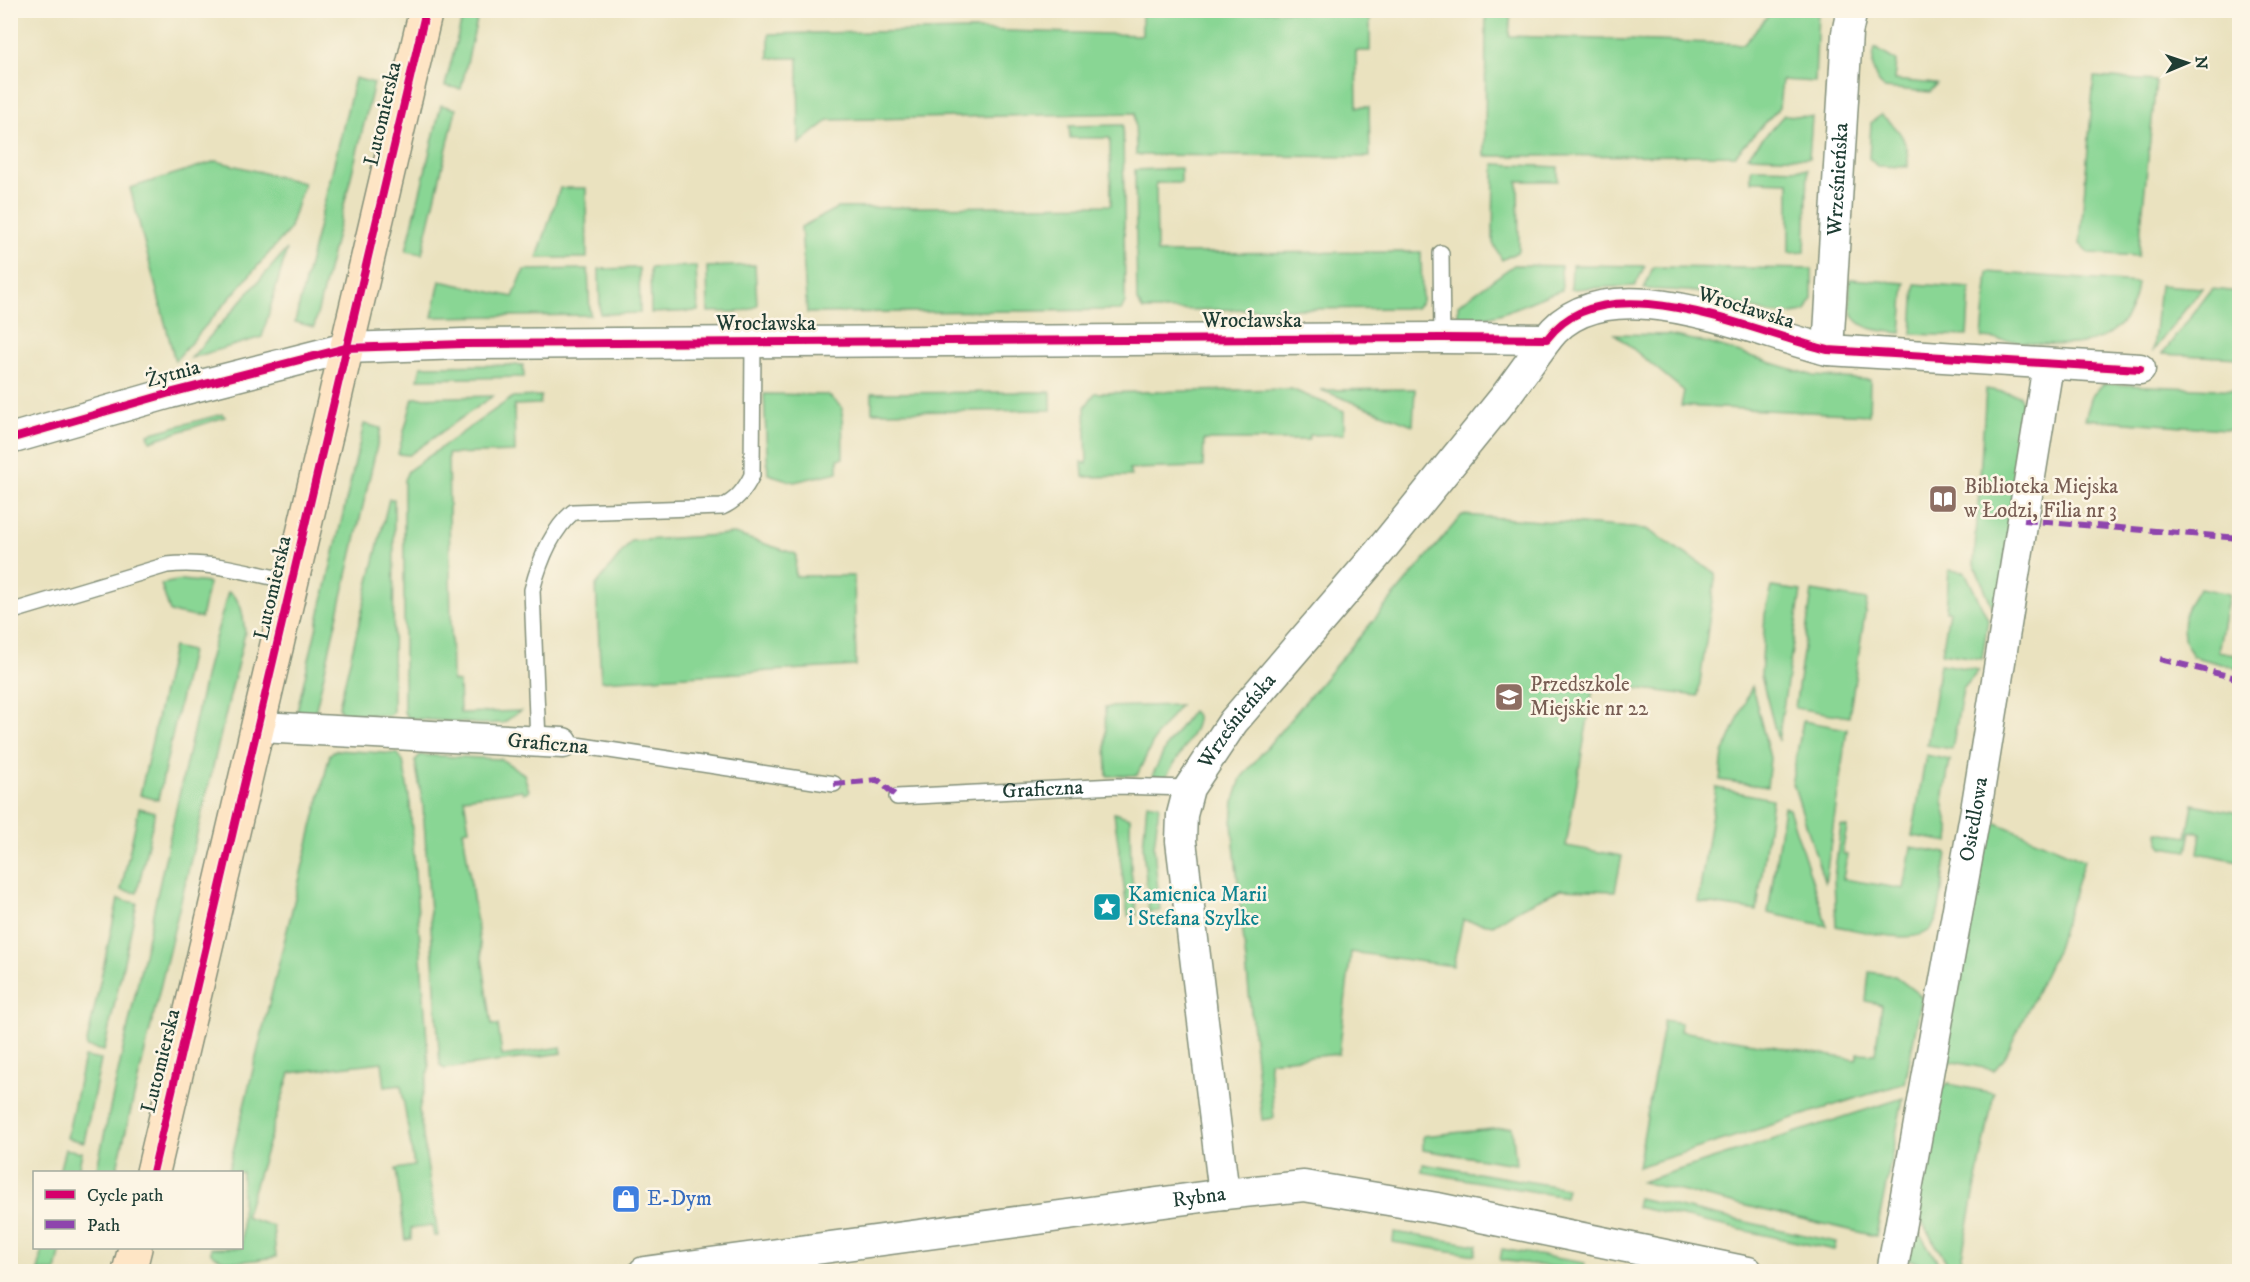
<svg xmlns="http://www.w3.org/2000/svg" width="2250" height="1282" font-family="'IM FELL DW Pica',serif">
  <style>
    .green { fill: #89d694; stroke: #548a64; stroke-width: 1.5 }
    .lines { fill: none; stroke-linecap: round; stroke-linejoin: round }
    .lane-casing { stroke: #84907a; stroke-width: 18 }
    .street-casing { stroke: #84907a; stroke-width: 33 }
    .secondary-casing { stroke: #84907a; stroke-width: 36 }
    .lane { stroke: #fff; stroke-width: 15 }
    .street { stroke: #fff; stroke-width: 30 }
    .secondary { stroke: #fee5c5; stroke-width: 33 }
    .quiet { stroke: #8e44ad; stroke-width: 6; stroke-dasharray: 12 6; stroke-linecap: butt }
    .cycleway-casing { stroke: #fcf5e5; stroke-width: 11 }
    .cycleway { stroke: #d6006c; stroke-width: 8 }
    .labels { text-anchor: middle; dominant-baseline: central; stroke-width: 5; stroke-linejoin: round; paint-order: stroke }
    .street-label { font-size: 21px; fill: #1f3d34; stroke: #fcf5e5 }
    .education-label { font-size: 21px; fill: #785e54; stroke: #fcf5e5; text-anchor: start }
    .culture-label { font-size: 21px; fill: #0d838f; stroke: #fcf5e5; text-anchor: start }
    .shop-label { font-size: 21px; fill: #366cbe; stroke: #fcf5e5; text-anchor: start }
  </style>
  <rect width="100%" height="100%" fill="#fcf5e5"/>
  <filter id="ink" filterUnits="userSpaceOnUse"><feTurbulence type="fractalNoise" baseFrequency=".0167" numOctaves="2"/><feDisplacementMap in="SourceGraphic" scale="12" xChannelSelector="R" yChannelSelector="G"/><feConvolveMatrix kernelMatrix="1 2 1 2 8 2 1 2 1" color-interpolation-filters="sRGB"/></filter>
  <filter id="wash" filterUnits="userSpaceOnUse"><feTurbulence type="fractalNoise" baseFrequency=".008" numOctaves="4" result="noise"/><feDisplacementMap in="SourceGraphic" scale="24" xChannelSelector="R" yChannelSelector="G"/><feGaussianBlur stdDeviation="1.35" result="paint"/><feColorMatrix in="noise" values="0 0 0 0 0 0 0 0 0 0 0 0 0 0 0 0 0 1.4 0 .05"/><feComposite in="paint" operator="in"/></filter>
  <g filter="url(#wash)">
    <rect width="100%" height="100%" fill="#eae2bf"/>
    <g class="green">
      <path d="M464 11H479L461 89 445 86Z"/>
      <path d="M1142 11H1370V51H1356L1357 107H1369L1370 157 1136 155 1135 113 829 120 799 144 798 58H769V34L972 30 1142 35Z"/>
      <path d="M1486 11H1511L1509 36 1744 44 1772 11H1818L1815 82 1782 80 1779 108 1735 155 1485 156Z"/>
      <path d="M1875 48 1896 61 1894 80 1937 84 1930 92 1884 88C1872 76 1871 65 1875 48Z"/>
      <path d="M2094 77 2156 81 2138 256 2089 253 2080 244Z"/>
      <path d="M355 78 374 83 314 327 295 322Z"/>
      <path d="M441 105 456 109 422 254 406 251Z"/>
      <path d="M1784 115 1812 117 1809 158 1747 156Z"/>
      <path d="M1881 115C1901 129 1909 143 1908 167L1877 166 1869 158 1871 123Z"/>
      <path d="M1123 125 1125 302 1121 310 807 313 801 227 837 208 1111 205 1110 138H1070L1069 126Z"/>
      <path d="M216 161 304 183 289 230 175 361 130 188Z"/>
      <path d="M1494 164 1558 167V181H1518L1519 251 1502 260 1493 243Z"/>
      <path d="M1181 168V183H1156L1157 253 1421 252 1422 301 1416 308 1143 310 1137 301 1135 170Z"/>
      <path d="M1751 168 1808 169 1805 252 1789 253V182L1751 181Z"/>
      <path d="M560 188H586L587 258H537Z"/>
      <path d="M287 249 262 337 191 358Z"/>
      <path d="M755 265 757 305C746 315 723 311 708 312L707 267Z"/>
      <path d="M1514 265 1561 266 1562 290C1523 302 1502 320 1458 320V305Z"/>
      <path d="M1572 265 1645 266 1635 286 1571 289Z"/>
      <path d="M696 266 698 311 651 313 650 268Z"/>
      <path d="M1653 267 1812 269V299L1806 311C1770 323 1731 298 1696 292 1679 290 1661 290 1644 289Z"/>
      <path d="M639 268 640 313 600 314 599 269Z"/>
      <path d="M588 269 590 315 432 317 440 281 513 297 524 270Z"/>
      <path d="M1988 272 2137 283C2128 367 2042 342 1982 338Z"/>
      <path d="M1850 279 1905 283 1901 333C1858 329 1847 325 1850 279Z"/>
      <path d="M1915 284 1970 288 1967 336 1912 334Z"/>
      <path d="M2160 285 2202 288 2153 351Z"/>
      <path d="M2212 289 2239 292V358L2162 354Z"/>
      <path d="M1615 334 1669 335 1708 343 1814 376 1870 380 1869 415 1681 406 1684 391Z"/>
      <path d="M523 365 524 377 418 379 421 366Z"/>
      <path d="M2103 384 2239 390V430L2085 419 2092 396Z"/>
      <path d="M1291 389 1344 411V434L1310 435 1308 440H1204L1203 467 1129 469 1131 476 1083 477 1082 462 1087 464 1085 407 1095 393Z"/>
      <path d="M1415 389 1413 425 1321 390Z"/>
      <path d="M1986 389 2019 395 2030 419 1997 617 1974 564Z"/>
      <path d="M1051 392V410L872 412V393Z"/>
      <path d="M764 394 828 395 842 407 843 458 838 459V472L794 482 768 474Z"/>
      <path d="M493 396 409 455 398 454 413 398Z"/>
      <path d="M541 396 540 404 514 405 515 452 448 454 452 681 459 682 460 713 520 711 503 723 481 724 408 718 404 712V480L408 471 513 397Z"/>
      <path d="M222 414 225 417 150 441 148 434Z"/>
      <path d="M364 424 381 428 315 713 297 711Z"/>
      <path d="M389 499H394L393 712 388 716 341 713 339 706Z"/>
      <path d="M1462 515 1646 529 1716 573 1698 696 1594 683 1566 846 1622 856 1615 891 1561 889 1522 907 1493 925 1463 920 1453 966 1351 952 1339 1054 1269 1061 1274 1118 1262 1120 1232 824 1234 801 1241 778Z"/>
      <path d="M734 534 796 554 795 576H854L856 666 601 681 596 585 631 541Z"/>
      <path d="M1949 570 1965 572 1988 619 1982 659 1942 653 1949 611H1946Z"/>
      <path d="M182 580 209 583 201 618 170 612 161 584Z"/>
      <path d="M1772 587 1801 591 1778 741 1761 676 1765 614Z"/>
      <path d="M2200 588 2229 594 2218 651 2239 655V669L2192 656C2177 634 2182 607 2200 588Z"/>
      <path d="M1812 591 1867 600 1849 717 1795 708Z"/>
      <path d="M228 592C243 600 243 616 245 633L116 1172H96L208 664Z"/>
      <path d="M173 647 191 651 158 800 140 795Z"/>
      <path d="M1940 664 1979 670 1963 689 1952 749 1927 745Z"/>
      <path d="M1752 686 1770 758 1767 787 1720 780 1723 754Z"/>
      <path d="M1180 705 1156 736 1137 775 1107 776 1105 707Z"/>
      <path d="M1192 711 1197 716C1199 730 1174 762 1166 777L1152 776 1167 745Z"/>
      <path d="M1803 721 1847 729 1825 884 1792 780Z"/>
      <path d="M336 750 398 754 403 761 410 803 429 1068 419 1110 438 1236H434L432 1226 411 1228V1239L405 1240 396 1169 414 1166 401 1085 385 1087 382 1062 290 1073 245 1217 273 1226 276 1257C256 1259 228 1268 211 1253V1248H242V1172H228L330 754Z"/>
      <path d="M420 755 501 759 524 774 529 791 523 793 522 790 464 798 469 829 463 830 492 1025H498L502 1056 561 1047 562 1053 444 1069 440 1065 423 805 415 761Z"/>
      <path d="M1926 755 1950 760 1943 801 1950 832 1949 842 1912 836Z"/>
      <path d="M1716 788 1772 799 1757 911 1698 902Z"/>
      <path d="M1147 803 1159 805 1154 847 1160 911 1149 912 1143 847Z"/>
      <path d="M2193 804 2239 813V861L2198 853 2201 833 2191 831 2187 851 2163 847 2159 841 2158 832 2187 837Z"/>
      <path d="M1784 807 1789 809 1827 926 1768 913Z"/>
      <path d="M139 808 155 812 137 893 121 890Z"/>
      <path d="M1114 813 1130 818 1131 871 1137 915 1128 916Z"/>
      <path d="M1985 818 2084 860 2056 951 2004 1059 1994 1070 1949 1061 1943 1045Z"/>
      <path d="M1841 826 1847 827 1842 853 1847 855 1843 879 1904 889 1911 847 1947 853C1943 873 1942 910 1933 926 1920 948 1858 930 1836 926L1834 877Z"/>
      <path d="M118 899 137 903 104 1051 86 1047Z"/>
      <path d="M1869 972 1895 976 1922 997 1905 1083 1638 1167 1664 1020 1681 1023 1680 1031 1856 1060 1858 1053 1875 1054 1882 1005 1866 1001Z"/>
      <path d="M84 1057 101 1060 84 1142 67 1138Z"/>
      <path d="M1948 1084 1994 1093 1959 1271H1952L1915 1211 1939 1091Z"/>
      <path d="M1903 1098 1876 1236 1641 1182Z"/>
      <path d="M1512 1127 1516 1164 1423 1150V1136Z"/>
      <path d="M65 1149 82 1152 78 1172H59Z"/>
      <path d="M1423 1164 1567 1188 1565 1197 1422 1172Z"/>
      <path d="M1638 1198 1836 1242 1834 1250 1636 1207Z"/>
      <path d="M1913 1222 1943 1271 1907 1259Z"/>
      <path d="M1394 1232 1477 1245 1475 1255 1393 1242Z"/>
      <path d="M43 1248H61L56 1271H38Z"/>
      <path d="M1502 1249 1585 1263 1583 1271 1500 1260Z"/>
    </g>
  </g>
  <g filter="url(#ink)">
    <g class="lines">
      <g class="lane-casing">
        <g id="lane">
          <path d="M1441 253 1442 338"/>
          <path d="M10 612 167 565C209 560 252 573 293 582"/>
          <path d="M538 742 532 590C539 563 552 530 573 512L722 507C736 501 746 488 752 475L753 342"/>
          <path d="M563 743 834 784"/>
          <path id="s1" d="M897 797 1116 786 1189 788"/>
        </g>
      </g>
      <g class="street-casing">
        <g id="street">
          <path id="s2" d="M1828 350 1847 33 1852 10"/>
          <path d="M10 439 170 393 346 348 463 344 1442 338 1547 339C1604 261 1752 332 1828 350L2140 369"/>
          <path d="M260 727 563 743"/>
          <path id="s3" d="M1224 1194 1181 841 1182 815 1189 788 1233 722 1380 551 1504 398 1547 339"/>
          <path id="s4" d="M644 1272 1224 1194 1304 1186 1437 1208 1748 1272"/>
          <path id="s5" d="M1892 1272 1977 804 2048 365"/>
        </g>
      </g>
      <g class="secondary-casing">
        <g id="secondary">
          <path d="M153 1172C246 786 335 398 426 10"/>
          <path d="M129 1272 135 1248"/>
        </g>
      </g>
      <use href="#lane" class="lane"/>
      <use href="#street" class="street"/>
      <use href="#secondary" class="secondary"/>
      <g class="quiet">
        <path d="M2024 520 2240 538"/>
        <path d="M2160 659 2240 679"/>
        <path d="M834 784 878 780 897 797"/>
      </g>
      <g class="cycleway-casing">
        <g id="cycleway">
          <path d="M10 439 170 393 346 348 463 344 1442 338 1547 339C1604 261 1752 332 1828 350L2140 369"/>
          <path d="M153 1172C246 786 335 398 426 10"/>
        </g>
      </g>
      <use href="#cycleway" class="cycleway"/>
    </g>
  </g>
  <defs>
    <g id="library-square" transform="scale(1.5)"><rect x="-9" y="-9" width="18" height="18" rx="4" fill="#8d6e63" stroke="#fcf5e5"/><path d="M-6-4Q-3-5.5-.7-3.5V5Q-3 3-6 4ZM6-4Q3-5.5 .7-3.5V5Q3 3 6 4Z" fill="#fff"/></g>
    <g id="school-square" transform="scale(1.5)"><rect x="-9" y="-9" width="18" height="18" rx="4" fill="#8d6e63" stroke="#fcf5e5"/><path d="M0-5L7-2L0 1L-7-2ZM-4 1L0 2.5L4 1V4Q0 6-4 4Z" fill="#fff"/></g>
    <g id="sight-square" transform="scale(1.5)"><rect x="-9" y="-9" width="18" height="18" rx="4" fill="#0f9aa8" stroke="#fcf5e5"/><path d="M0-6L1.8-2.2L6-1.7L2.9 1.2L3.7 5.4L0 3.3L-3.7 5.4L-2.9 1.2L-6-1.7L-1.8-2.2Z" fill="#fff"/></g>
    <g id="shop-square" transform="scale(1.5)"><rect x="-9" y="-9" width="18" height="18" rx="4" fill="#3f7fe0" stroke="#fcf5e5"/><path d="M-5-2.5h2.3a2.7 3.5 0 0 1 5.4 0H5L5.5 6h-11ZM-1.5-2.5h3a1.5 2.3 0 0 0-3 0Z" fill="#fff"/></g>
  </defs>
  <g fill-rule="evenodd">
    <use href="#library-square" x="1943" y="499"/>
    <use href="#school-square" x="1509" y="697"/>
    <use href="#sight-square" x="1107" y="907"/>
    <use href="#shop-square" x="626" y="1199"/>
  </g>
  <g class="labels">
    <g class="street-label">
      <text transform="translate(383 114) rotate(-77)">Lutomierska</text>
      <text stroke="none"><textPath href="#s2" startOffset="171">Wrześnieńska</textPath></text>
      <text transform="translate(1746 308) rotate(17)">Wrocławska</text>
      <text x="1252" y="321">Wrocławska</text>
      <text x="766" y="324">Wrocławska</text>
      <text transform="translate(173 374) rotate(-15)">Żytnia</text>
      <text transform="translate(273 588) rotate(-77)">Lutomierska</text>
      <text stroke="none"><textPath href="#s3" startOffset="492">Wrześnieńska</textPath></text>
      <text transform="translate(548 744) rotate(5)">Graficzna</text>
      <text stroke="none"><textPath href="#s1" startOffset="146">Graficzna</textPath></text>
      <text stroke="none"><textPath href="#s5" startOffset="460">Osiedlowa</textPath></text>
      <text transform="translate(161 1061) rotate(-76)">Lutomierska</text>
      <text stroke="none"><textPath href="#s4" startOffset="560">Rybna</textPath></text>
    </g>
    <g class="education-label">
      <text x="1964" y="487">Biblioteka Miejska<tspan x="1964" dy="24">w Łodzi, Filia nr 3</tspan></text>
      <text x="1530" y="685">Przedszkole<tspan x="1530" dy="24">Miejskie nr 22</tspan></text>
    </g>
    <g class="culture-label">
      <text x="1128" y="895">Kamienica Marii<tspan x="1128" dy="24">i Stefana Szylke</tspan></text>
    </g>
    <g class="shop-label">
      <text x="647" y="1199">E-Dym</text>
    </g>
  </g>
  <rect width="2250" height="1282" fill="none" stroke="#fcf5e5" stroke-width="36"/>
  <rect x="33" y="1171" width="210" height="78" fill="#fcf5e5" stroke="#a4ab9e" stroke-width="1.5"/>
  <rect x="45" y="1190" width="30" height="9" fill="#d6006c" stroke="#a4ab9e" stroke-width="1.5"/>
  <text x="87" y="1201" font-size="18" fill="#1f3d34">Cycle path</text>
  <rect x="45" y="1220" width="30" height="9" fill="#8e44ad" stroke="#a4ab9e" stroke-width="1.5"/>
  <text x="87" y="1231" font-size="18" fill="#1f3d34">Path</text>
  <g transform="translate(2187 63) rotate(88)" stroke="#fcf5e5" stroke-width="4.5" paint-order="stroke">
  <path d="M0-4.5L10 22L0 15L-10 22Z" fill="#1f3d34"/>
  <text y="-9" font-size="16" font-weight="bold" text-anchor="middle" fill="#1f3d34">N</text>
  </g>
</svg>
